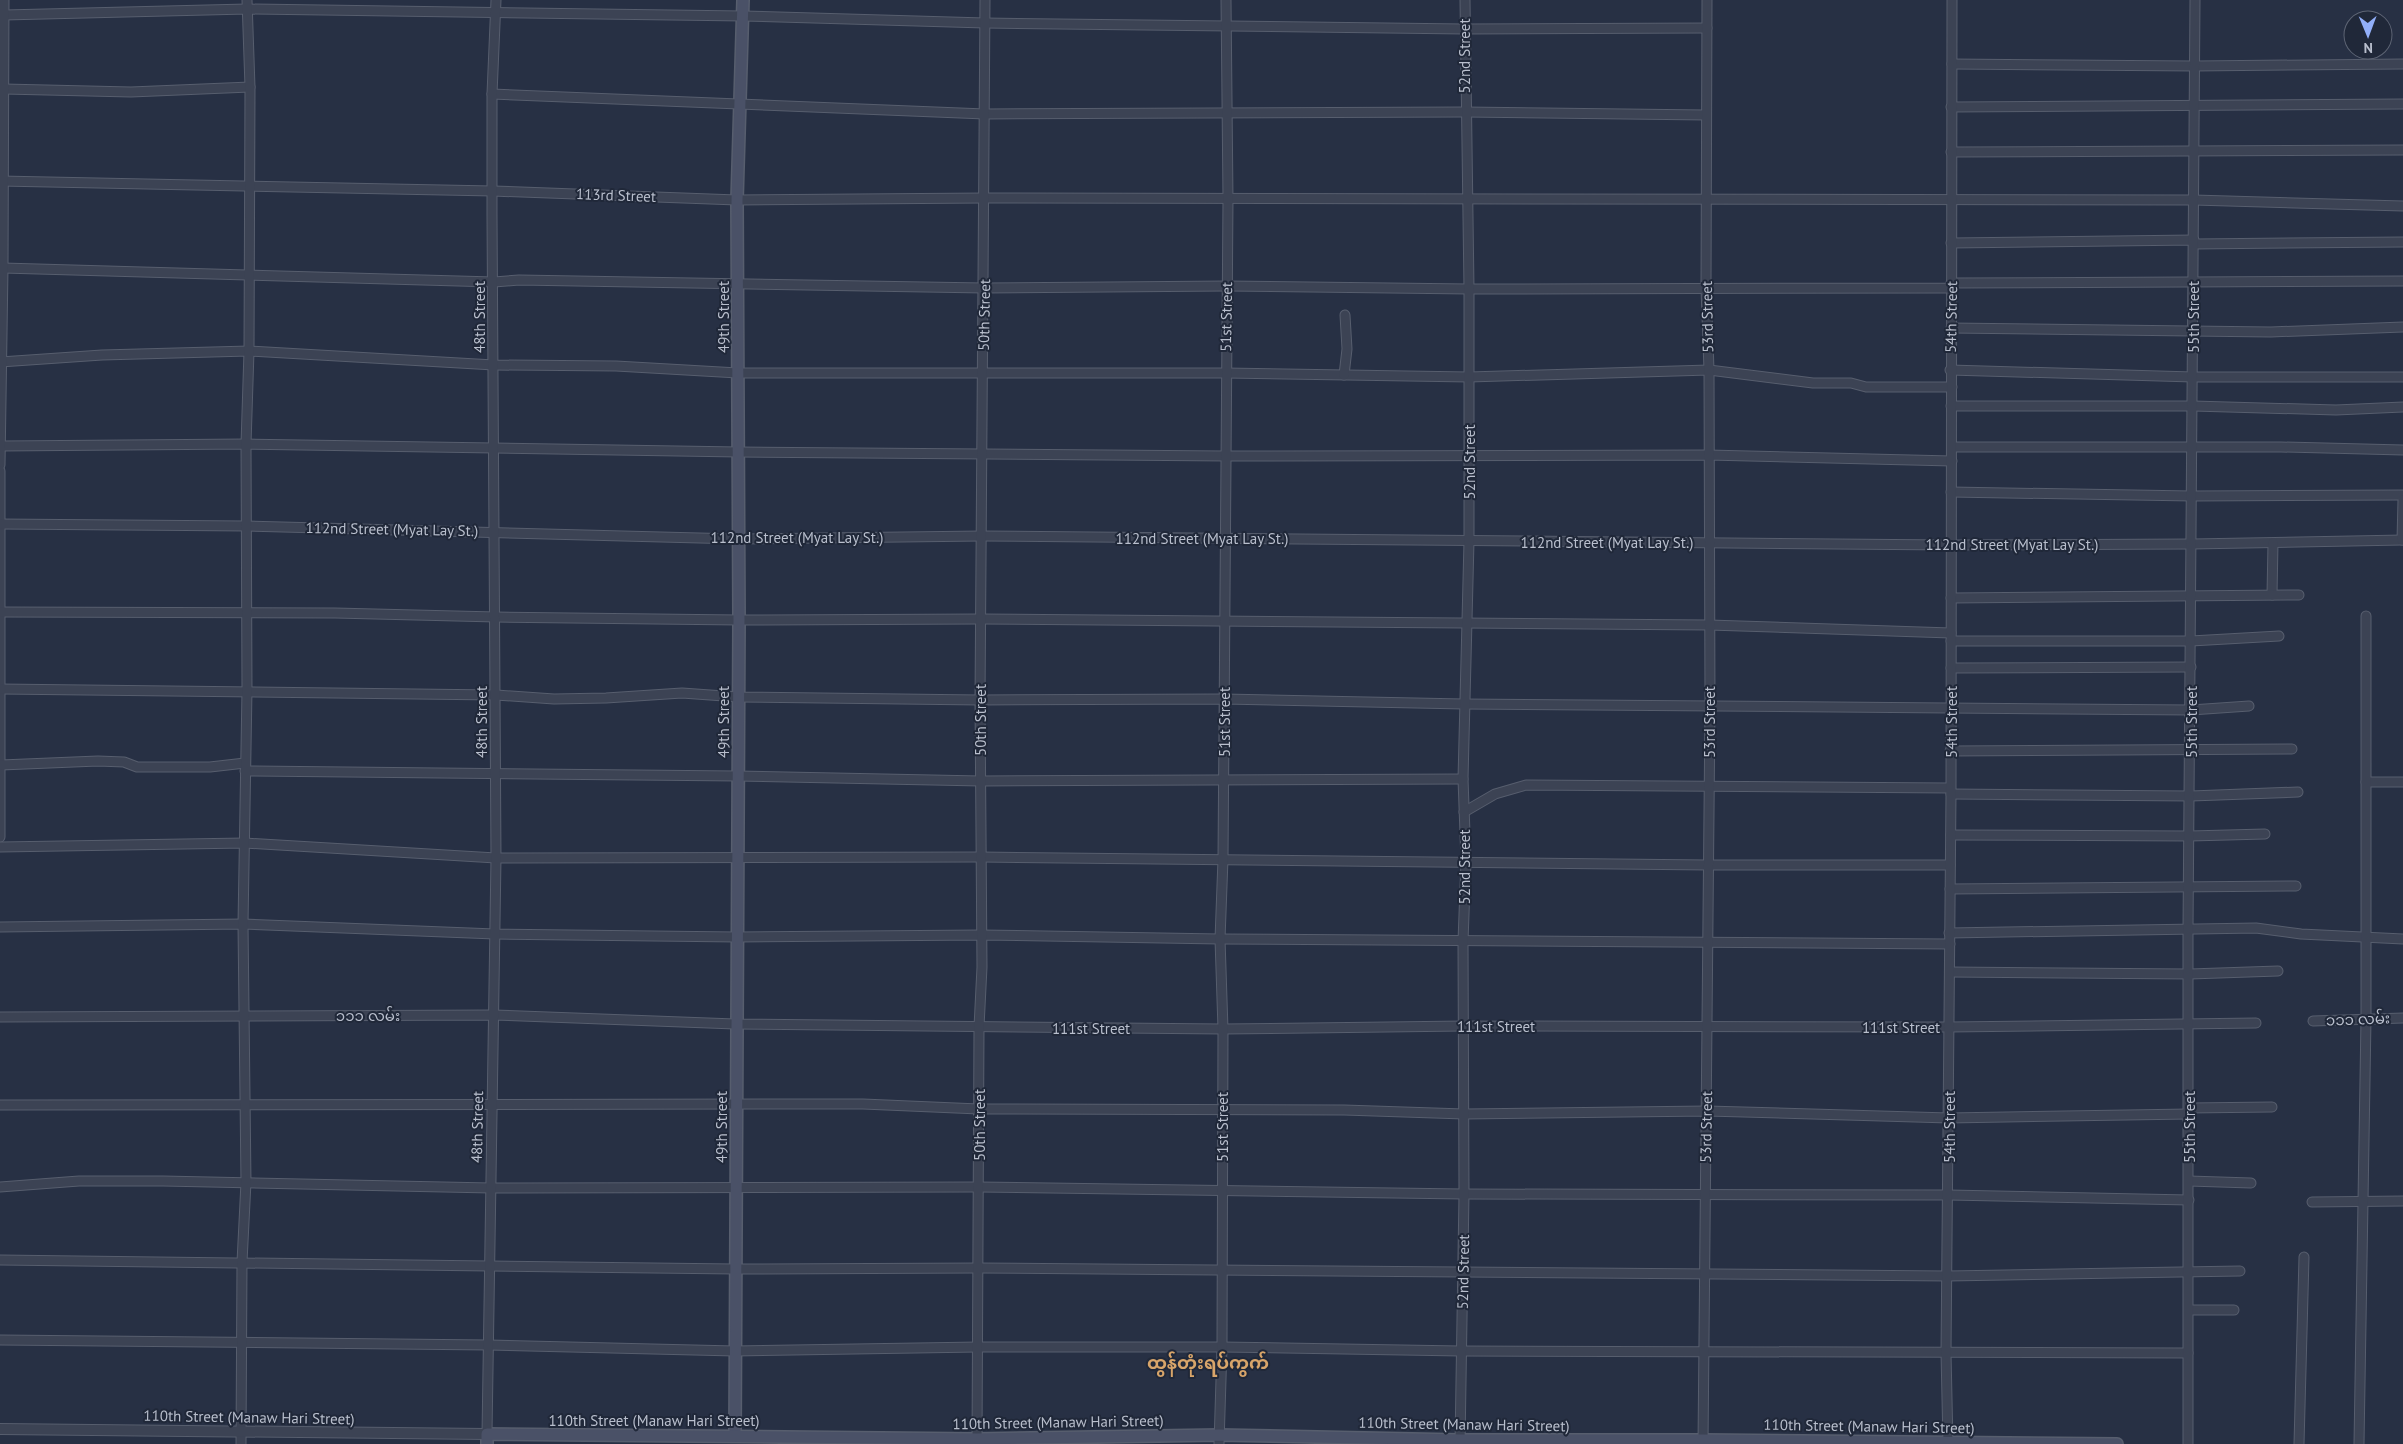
<svg xmlns="http://www.w3.org/2000/svg" width="2403" height="1444" font-family="'PT Sans','Noto Sans Myanmar',sans-serif">
  <style>
    .lines { fill: none; stroke-linecap: round; stroke-linejoin: round }
    .minor-casing { stroke: #575e6e; stroke-width: 11 }
    .tertiary-casing { stroke: #575e6e; stroke-width: 12 }
    .secondary-casing { stroke: #575e6e; stroke-width: 14 }
    .minor { stroke: #3c4354; stroke-width: 9 }
    .tertiary { stroke: #3c4354; stroke-width: 10 }
    .secondary { stroke: #4a5167; stroke-width: 11 }
    .labels { text-anchor: middle; dominant-baseline: central; stroke-width: 4; stroke-linejoin: round; paint-order: stroke }
    .street-label { font-size: 15px; fill: #b9bfcd; stroke: #202839 }
    .quarter-label { font-size: 18px; font-weight: bold; fill: #d8a56a; stroke: #202839 }
  </style>
  <rect width="100%" height="100%" fill="#273044"/>
  <g class="lines">
    <g class="minor-casing">
      <g id="minor">
        <path d="M4 15 247 9 743 16 985 23 1464 29 1707 28"/>
        <path d="M1952 64 2195 66 2403 64"/>
        <path d="M4 89 131 92 250 87"/>
        <path d="M492 94 985 114 1465 112 1706 115"/>
        <path d="M1951 107 2403 104"/>
        <path d="M1951 152 2403 150"/>
        <path d="M0 181 493 191 737 200 984 198 2194 200 2403 206"/>
        <path d="M1951 243 2194 240V244L2403 242"/>
        <path d="M3 268 494 282 519 280 984 288 1227 286 1469 289 1951 288V283L2403 281"/>
        <path d="M1951 328 2271 332 2403 327"/>
        <path d="M0 362 102 355 249 351 494 365 616 366 738 373H1225L1469 377 1709 370 1813 383H1851L1866 387H1952"/>
        <path d="M1950 370 2193 377H2403"/>
        <path d="M1344 375 1347 349 1345 315"/>
        <path d="M1951 406H2193L2336 410 2403 407"/>
        <path d="M1 446 246 444 739 452 1226 456 1708 455 1952 461"/>
        <path d="M1952 447H2281L2403 450"/>
        <path d="M0 465 3 268 4 0"/>
        <path d="M0 471V837"/>
        <path d="M1951 492 2192 496 2403 495"/>
        <path d="M0 524 246 526 738 539 982 536 1951 545 2192 544 2403 540"/>
        <path d="M2402 540 2403 500"/>
        <path d="M2272 595 2273 543"/>
        <path d="M1951 598 2299 595"/>
        <path d="M1 612 335 613 496 617 739 620 981 619 1709 625 1951 633"/>
        <path d="M1951 641H2191L2279 636"/>
        <path d="M1951 668 2191 667"/>
        <path d="M0 689 496 695 554 699 606 698 682 693 738 697 980 700 1224 699 1464 704 2191 710 2249 706"/>
        <path d="M1950 751 2292 749"/>
        <path d="M1 765 98 761 124 762 137 767H210L245 763"/>
        <path d="M245 771 737 776 981 781 1463 779"/>
        <path d="M2366 782H2403"/>
        <path d="M1951 794 2191 796 2298 792"/>
        <path d="M1464 812 1495 794 1526 785 1950 788"/>
        <path d="M1951 835 2190 836 2265 834"/>
        <path d="M0 847 245 843 496 858 981 857 1708 865H1950"/>
        <path d="M1950 889 2296 886"/>
        <path d="M0 927 243 924 495 934 737 937 981 935 1220 939 1950 944"/>
        <path d="M1949 933 2256 928 2301 934 2403 939"/>
        <path d="M1950 972 2190 974 2278 971"/>
        <path d="M0 1017 494 1015 735 1024 1223 1029 1464 1026 1949 1027 2256 1023"/>
        <path d="M2313 1021 2403 1018"/>
        <path d="M0 1105 863 1104 979 1109 1344 1110 1464 1114 1707 1111 1949 1118 2189 1114"/>
        <path d="M2189 1108 2272 1107"/>
        <path d="M2189 1181 2251 1183"/>
        <path d="M0 1187 79 1181H163L491 1188 979 1187 1464 1194 1949 1195 2189 1200"/>
        <path d="M2312 1202 2403 1201"/>
        <path d="M0 1260 735 1269 979 1268 1948 1276 2240 1271"/>
        <path d="M2189 1310H2234"/>
        <path d="M0 1340 489 1345 735 1351 978 1347H1222L1461 1351 2188 1353"/>
        <path d="M487 1434 496 858 492 215V94L496 0"/>
        <path d="M241 1444 242 1262 246 1182 243 924 247 690 246 444 249 351 250 87 247 0"/>
        <path d="M977 1444 979 1027 982 967 980 700 985 0"/>
        <path d="M1219 1444 1222 1347 1223 1029 1220 939 1223 859 1228 199 1226 0"/>
        <path d="M1460 1444 1464 1194 1463 941 1466 861 1463 779 1469 541V289L1465 0"/>
        <path d="M1703 1444 1710 707 1709 370 1706 288 1707 0"/>
        <path d="M1948 1444 1946 1353 1951 794 1952 0"/>
        <path d="M2188 1444V930L2195 0"/>
        <path d="M2299 1444 2304 1257"/>
        <path d="M2359 1444 2366 1019V616"/>
      </g>
    </g>
    <g class="tertiary-casing">
      <path id="tertiary" d="M0 1429 487 1434"/>
    </g>
    <g class="secondary-casing">
      <g id="secondary">
        <path d="M735 1435 739 620 737 200 743 0"/>
        <path d="M487 1444V1434L977 1439 1219 1435 1460 1440H1703L2117 1444"/>
      </g>
    </g>
    <use href="#minor" class="minor"/>
    <use href="#tertiary" class="tertiary"/>
    <use href="#secondary" class="secondary"/>
  </g>
  <g class="labels">
    <g class="street-label">
      <text transform="translate(1464 56) rotate(-90)">52nd Street</text>
      <text transform="translate(616 195) rotate(2)">113rd Street</text>
      <text transform="translate(984 315) rotate(-89)">50th Street</text>
      <text transform="translate(479 317) rotate(-90)">48th Street</text>
      <text transform="translate(723 317) rotate(-90)">49th Street</text>
      <text transform="translate(1226 317) rotate(-89)">51st Street</text>
      <text transform="translate(1707 317) rotate(-91)">53rd Street</text>
      <text transform="translate(1951 317) rotate(-89)">54th Street</text>
      <text transform="translate(2193 317) rotate(-90)">55th Street</text>
      <text transform="translate(1469 462) rotate(-90)">52nd Street</text>
      <text transform="translate(392 529) rotate(1)">112nd Street (Myat Lay St.)</text>
      <text x="797" y="537">112nd Street (Myat Lay St.)</text>
      <text x="1202" y="538">112nd Street (Myat Lay St.)</text>
      <text x="1607" y="542">112nd Street (Myat Lay St.)</text>
      <text x="2012" y="544">112nd Street (Myat Lay St.)</text>
      <text transform="translate(980 720) rotate(-90)">50th Street</text>
      <text transform="translate(481 722) rotate(-90)">48th Street</text>
      <text transform="translate(723 722) rotate(-90)">49th Street</text>
      <text transform="translate(1224 722) rotate(-90)">51st Street</text>
      <text transform="translate(1709 722) rotate(-90)">53rd Street</text>
      <text transform="translate(1951 722) rotate(-90)">54th Street</text>
      <text transform="translate(2191 722) rotate(-90)">55th Street</text>
      <text transform="translate(1464 867) rotate(-90)">52nd Street</text>
      <text x="368" y="1015">၁၁၁ လမ်း</text>
      <text transform="translate(2358 1019) rotate(-2)">၁၁၁ လမ်း</text>
      <text x="1496" y="1026">111st Street</text>
      <text x="1901" y="1027">111st Street</text>
      <text x="1091" y="1028">111st Street</text>
      <text transform="translate(979 1125) rotate(-90)">50th Street</text>
      <text transform="translate(477 1127) rotate(-89)">48th Street</text>
      <text transform="translate(721 1127) rotate(-90)">49th Street</text>
      <text transform="translate(1222 1127) rotate(-90)">51st Street</text>
      <text transform="translate(1706 1127) rotate(-89)">53rd Street</text>
      <text transform="translate(1949 1127) rotate(-90)">54th Street</text>
      <text transform="translate(2189 1127) rotate(-90)">55th Street</text>
      <text transform="translate(1463 1272) rotate(-89)">52nd Street</text>
      <text transform="translate(249 1417) rotate(1)">110th Street (Manaw Hari Street)</text>
      <text x="654" y="1420">110th Street (Manaw Hari Street)</text>
      <text transform="translate(1058 1422) rotate(-1)">110th Street (Manaw Hari Street)</text>
      <text transform="translate(1464 1424) rotate(1)">110th Street (Manaw Hari Street)</text>
      <text transform="translate(1869 1426) rotate(1)">110th Street (Manaw Hari Street)</text>
    </g>
    <g class="quarter-label">
      <text x="1208" y="1362">ထွန်တုံးရပ်ကွက်</text>
    </g>
  </g>
  <g transform="translate(2368 35) rotate(179)"><circle r="24" fill="#202839" stroke="#5d6474"/>
  <path d="M0-4L9 19L0 12L-9 19Z" fill="#92aff9"/>
  <text y="-8" font-size="14" font-weight="bold" text-anchor="middle" fill="#b9bfcd">N</text>
  </g>
</svg>
